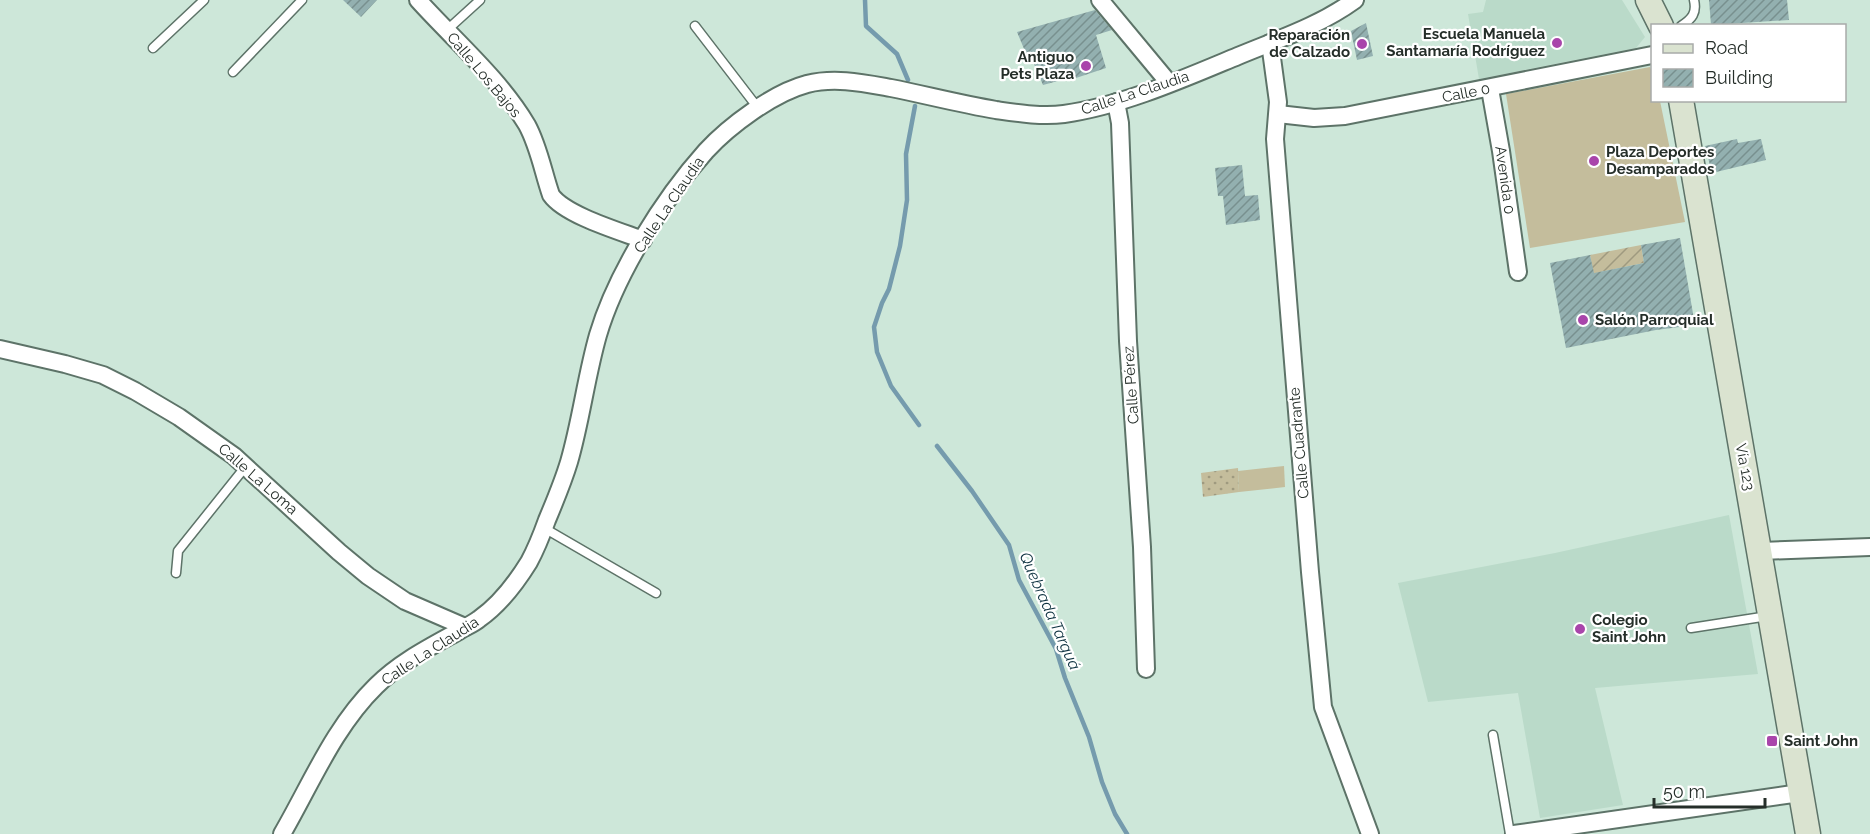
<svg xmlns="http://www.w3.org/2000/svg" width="1870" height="834" font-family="Raleway,sans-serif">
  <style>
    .built { fill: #badac9 }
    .park { fill: url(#park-dots) }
    .garden { fill: url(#garden-furrows) }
    .pitch { fill: #c4bd9c }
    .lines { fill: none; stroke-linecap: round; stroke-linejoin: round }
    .stream { stroke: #759bad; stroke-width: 4.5 }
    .building { fill: url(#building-hatch) }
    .lane-casing { stroke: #5d7368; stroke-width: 11 }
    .street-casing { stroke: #5d7368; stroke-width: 20 }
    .secondary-casing { stroke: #5d7368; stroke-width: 27 }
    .lane { stroke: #fff; stroke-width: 8 }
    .street { stroke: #fff; stroke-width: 16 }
    .secondary { stroke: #dae3d0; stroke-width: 24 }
    .poi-dot { fill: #a945ab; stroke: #fff; stroke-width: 2 }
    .labels { text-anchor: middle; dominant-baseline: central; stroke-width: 4.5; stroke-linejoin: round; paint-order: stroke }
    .poi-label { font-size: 15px; font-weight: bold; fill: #252e29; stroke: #fff; text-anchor: start }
    .street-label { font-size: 15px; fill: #252e29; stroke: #fff }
    .water-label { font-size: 16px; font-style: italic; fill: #0e3240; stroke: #fff }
  </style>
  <defs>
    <pattern id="park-dots" width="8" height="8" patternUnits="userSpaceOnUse" patternTransform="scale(1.5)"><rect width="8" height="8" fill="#c4bd9c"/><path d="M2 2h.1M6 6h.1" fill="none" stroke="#9f9a7f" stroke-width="1.8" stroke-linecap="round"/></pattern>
    <pattern id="garden-furrows" width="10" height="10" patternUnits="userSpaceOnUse" patternTransform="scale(1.5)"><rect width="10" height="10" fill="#c4bd9c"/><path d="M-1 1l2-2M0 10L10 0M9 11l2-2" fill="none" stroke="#9f9a7f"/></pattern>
    <pattern id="building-hatch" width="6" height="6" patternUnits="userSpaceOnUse" patternTransform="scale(1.5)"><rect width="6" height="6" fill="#93b0b0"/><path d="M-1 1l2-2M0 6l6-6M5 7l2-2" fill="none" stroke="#78908f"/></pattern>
  </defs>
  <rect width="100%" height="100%" fill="#cde7d9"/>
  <g class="built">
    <path d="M1486 0H1622L1645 37 1636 48 1479 79 1468 14 1483 12Z"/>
    <path d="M1729 515 1758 674 1595 688 1623 805 1540 818 1518 693 1428 702 1398 583 1555 553Z"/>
  </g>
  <path class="park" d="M1238 468 1239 492 1203 497 1201 473Z"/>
  <path class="garden" d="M1641 245 1644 263 1600 272 1613 339H1610L1603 299 1577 264 1592 265 1590 255Z"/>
  <g class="pitch">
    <path d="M1650 67 1652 72V100L1660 101 1685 222 1530 248 1506 94Z"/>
    <path d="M1284 466 1285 487 1239 492 1238 471Z"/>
  </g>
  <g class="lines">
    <g class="stream">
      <path d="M865 0 866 26 897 54 908 80"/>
      <path d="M915 106 906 154 907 200 900 246 889 289 882 303 874 327 877 352 891 386 919 425"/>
      <path d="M937 446 972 491 1009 545 1019 580 1056 649 1065 678 1089 737 1102 782 1115 814 1127 834"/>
    </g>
  </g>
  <g class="building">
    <path d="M343 0H377L361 17Z"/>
    <path d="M1709 0H1787L1789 20 1711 25Z"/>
    <path d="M1095 10 1112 30 1096 35 1106 68 1070 80 1069 78 1043 85 1030 55 1027 56 1017 32Z"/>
    <path d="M1366 23 1373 56 1357 60 1351 31Z"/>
    <path d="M1737 139 1738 143 1761 139 1766 160 1712 173 1705 146Z"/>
    <path d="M1242 165 1245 196 1258 195 1260 220 1226 225 1223 196H1218L1215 168Z"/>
    <path d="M1680 238 1695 325 1656 330 1566 348 1550 263 1590 255 1594 273 1644 263 1641 245Z"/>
  </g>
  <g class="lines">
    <g class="lane-casing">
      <g id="lane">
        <path d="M695 26 758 108"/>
        <path d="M1681 26C1692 19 1697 13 1694 0"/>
        <path d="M447 30 480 0"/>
        <path d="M153 48 204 0"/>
        <path d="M233 72 302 0"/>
        <path d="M544 528 656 593"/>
        <path d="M176 573 178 551 246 466"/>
        <path d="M1691 628 1768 616"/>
        <path d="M1493 735 1510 834"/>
      </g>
    </g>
    <g class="street-casing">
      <g id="street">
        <path d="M418 0C455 41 499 78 527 125 539 147 543 172 551 195 565 215 619 231 643 240"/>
        <path d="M1100 0 1169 83"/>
        <path d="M1270 43 1278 102 1275 139 1310 572 1323 707 1370 834"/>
        <path d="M1490 89 1501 151 1518 272"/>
        <path d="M1116 102 1120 123 1128 341 1142 547 1146 669"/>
        <path d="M1278 114 1314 118 1345 116 1652 55"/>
        <path d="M0 349 65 364 103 375 135 391 179 417 234 456 339 552 368 576 405 601 465 627"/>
        <path d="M1761 551 1870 547"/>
        <path d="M282 834C311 784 334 727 376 686 400 662 430 647 459 631 465 627 473 624 479 619 499 605 516 583 529 562 536 549 542 534 547 520 555 501 563 482 569 462 581 421 586 377 598 335 616 274 663 199 706 151 729 126 773 93 807 84 835 77 863 83 891 88 926 95 960 104 996 110 1017 113 1042 117 1064 114 1122 106 1185 78 1238 56 1279 39 1319 26 1355 0"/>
        <path d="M1514 834 1800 793"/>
      </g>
    </g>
    <g class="secondary-casing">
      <g id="secondary">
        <path d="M1648 0 1661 26"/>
        <path d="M1681 100 1808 834"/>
      </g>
    </g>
    <use href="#lane" class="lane"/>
    <use href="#street" class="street"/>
    <use href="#secondary" class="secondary"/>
  </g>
  <g class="poi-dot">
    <circle cx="1557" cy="43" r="6"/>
    <circle cx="1362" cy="44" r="6"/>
    <circle cx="1086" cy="66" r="6"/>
    <circle cx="1594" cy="161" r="6"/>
    <circle cx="1583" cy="320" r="6"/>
    <circle cx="1580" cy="629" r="6"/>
    <rect x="1766" y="735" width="12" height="12" rx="3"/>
  </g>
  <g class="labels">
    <g class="poi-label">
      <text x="1545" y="34" text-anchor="end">Escuela Manuela<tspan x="1545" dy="17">Santamaría Rodríguez</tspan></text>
      <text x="1350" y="35" text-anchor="end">Reparación<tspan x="1350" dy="17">de Calzado</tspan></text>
      <text x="1074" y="57" text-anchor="end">Antiguo<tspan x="1074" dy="17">Pets Plaza</tspan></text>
      <text x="1606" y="152">Plaza Deportes<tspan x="1606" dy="17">Desamparados</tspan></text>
      <text x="1595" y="320">Salón Parroquial</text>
      <text x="1592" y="620">Colegio<tspan x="1592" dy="17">Saint John</tspan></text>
      <text x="1784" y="741">Saint John</text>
    </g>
    <g class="street-label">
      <text transform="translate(484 75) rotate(50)">Calle Los Bajos</text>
      <text transform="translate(1135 93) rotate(-18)">Calle La Claudia</text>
      <text transform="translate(1466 93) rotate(-11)">Calle 0</text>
      <text transform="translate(1505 180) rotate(82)">Avenida 0</text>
      <text transform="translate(669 205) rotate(-56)">Calle La Claudia</text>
      <text transform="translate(1131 385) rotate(-94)">Calle Pérez</text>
      <text transform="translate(1299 443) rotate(-95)">Calle Cuadrante</text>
      <text transform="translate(1745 467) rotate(79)">Vía 123</text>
      <text transform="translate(258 479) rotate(41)">Calle La Loma</text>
      <text transform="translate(430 651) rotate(-33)">Calle La Claudia</text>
    </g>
    <g class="water-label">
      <text transform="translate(1050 611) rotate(66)">Quebrada Targuá</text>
    </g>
  </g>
  <rect x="1651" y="24" width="195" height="78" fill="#ffffff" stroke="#a8aba9" stroke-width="1.5"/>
  <rect x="1663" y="44" width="30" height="9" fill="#dae3d0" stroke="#a8aba9" stroke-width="1.5"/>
  <text x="1705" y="54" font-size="18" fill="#252e29">Road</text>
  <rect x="1663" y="69" width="30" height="18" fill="url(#building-hatch)" stroke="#a8aba9" stroke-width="1.5"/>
  <text x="1705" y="84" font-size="18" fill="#252e29">Building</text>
  <path d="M1654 798v9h111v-9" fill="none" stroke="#252e29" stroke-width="3"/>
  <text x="1663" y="798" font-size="18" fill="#252e29" stroke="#ffffff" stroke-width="4.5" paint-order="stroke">50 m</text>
</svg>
